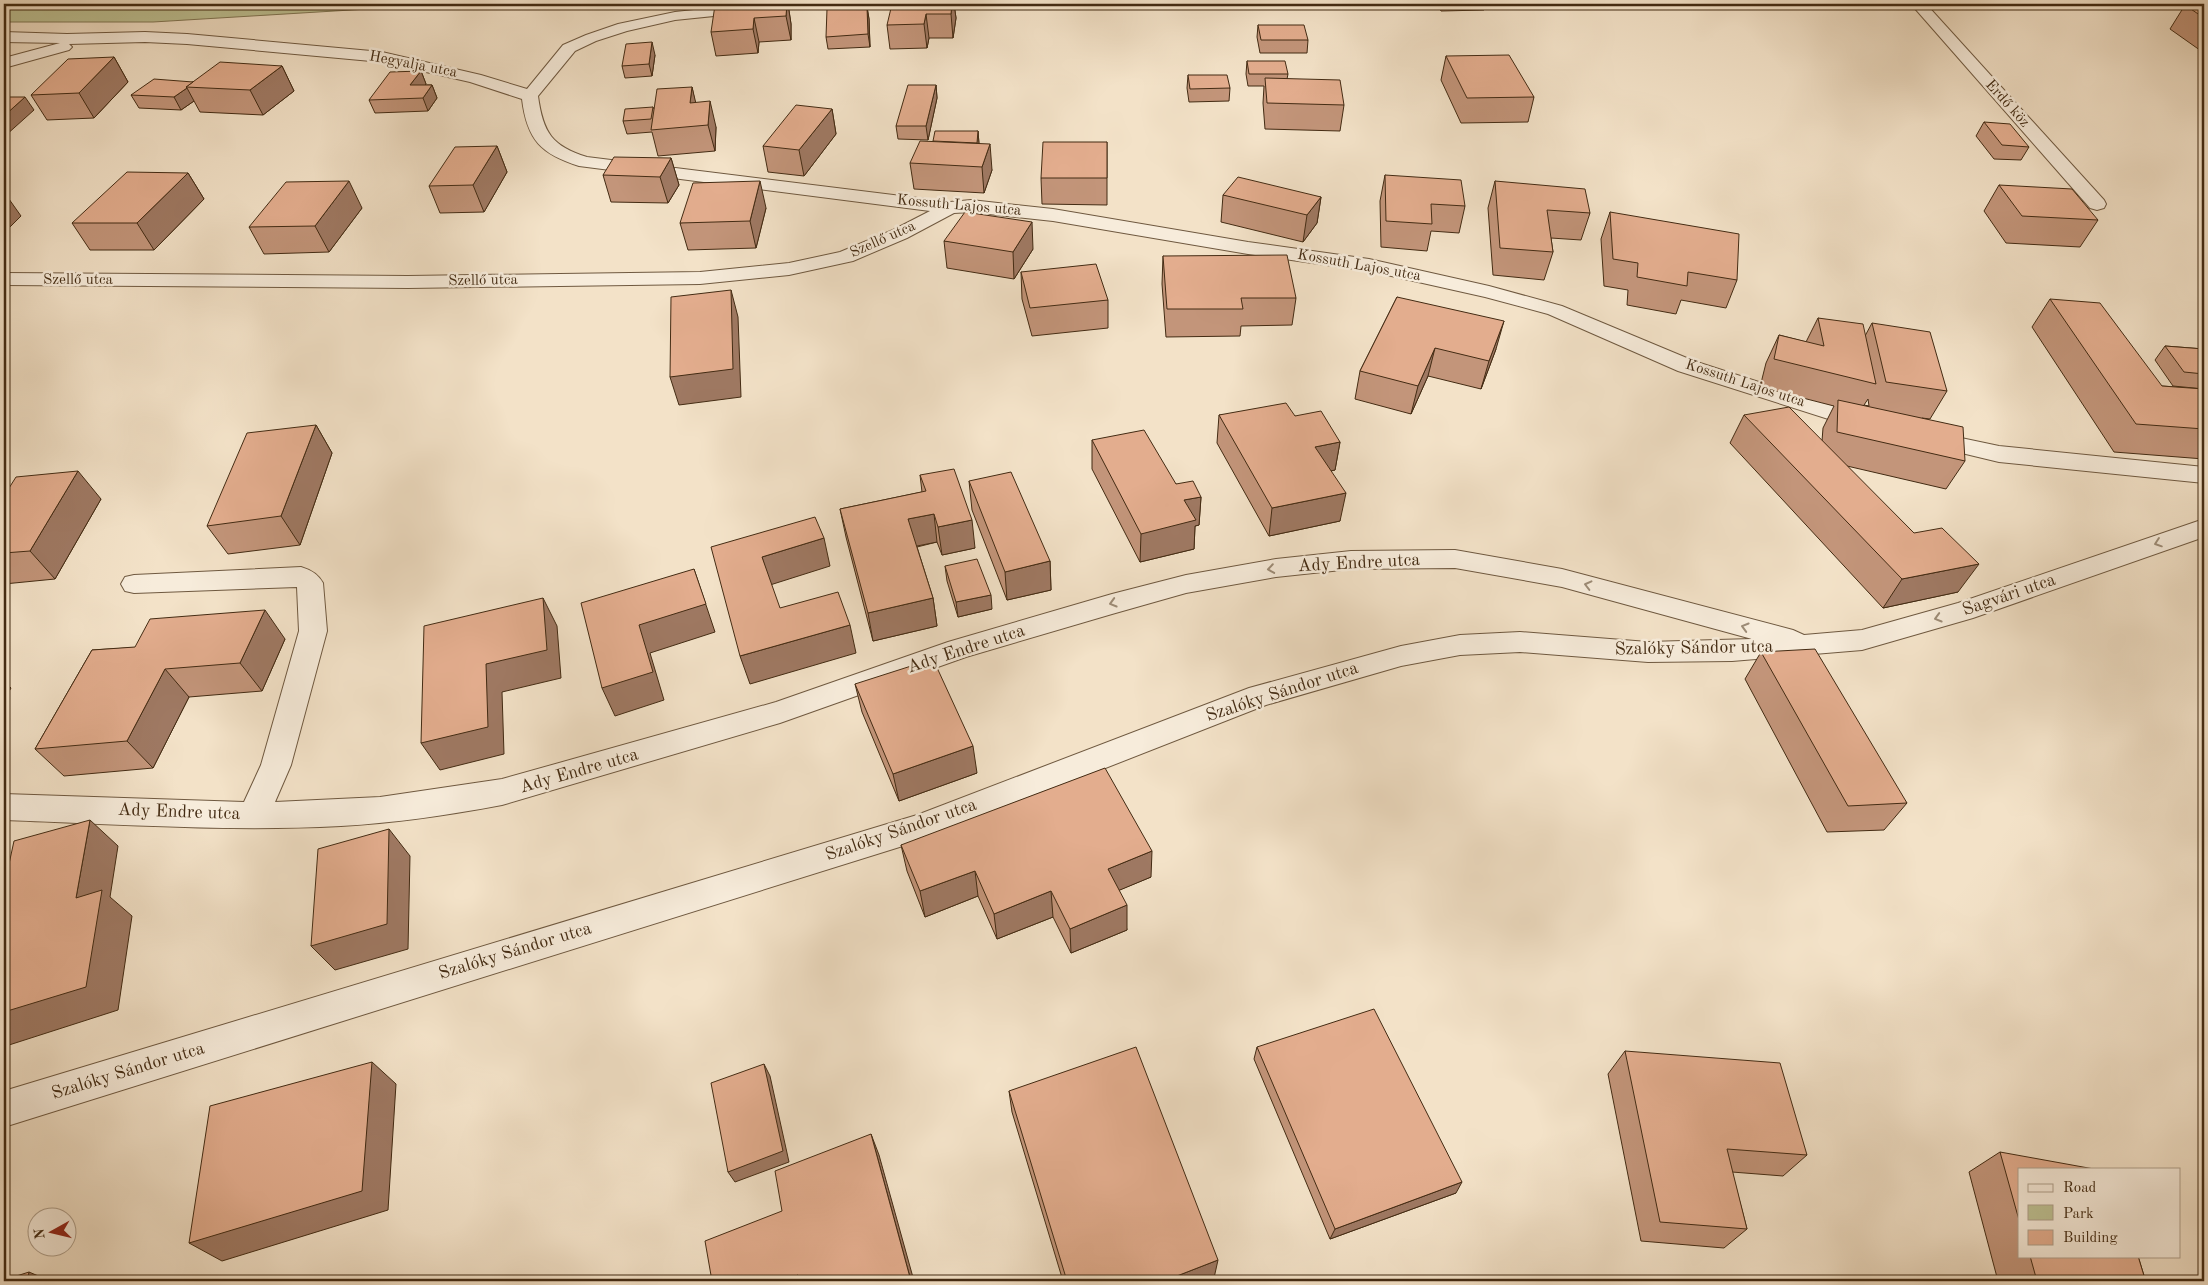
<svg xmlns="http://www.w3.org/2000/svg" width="2208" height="1285" font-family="'Old Standard TT',serif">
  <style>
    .green { fill: #bec294; stroke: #807654 }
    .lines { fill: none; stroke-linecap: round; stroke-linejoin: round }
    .minor-casing { stroke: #6f5940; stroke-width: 2 }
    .minor { fill: #f7ecdb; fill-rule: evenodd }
    .wall { fill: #c3957a; stroke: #432b13; fill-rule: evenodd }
    .shaded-wall { fill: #9f7963; stroke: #432b13 }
    .building { fill: #e3ad8e; stroke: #432b13 }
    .oneway { stroke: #9d8c77 }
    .labels { text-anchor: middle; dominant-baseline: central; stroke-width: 5; stroke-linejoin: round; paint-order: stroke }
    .far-street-label { font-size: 15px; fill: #432b13; stroke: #f7ecdb }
    .street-label { font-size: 18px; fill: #432b13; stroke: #f7ecdb }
  </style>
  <rect width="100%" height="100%" fill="#f3e2c8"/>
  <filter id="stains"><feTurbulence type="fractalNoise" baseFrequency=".004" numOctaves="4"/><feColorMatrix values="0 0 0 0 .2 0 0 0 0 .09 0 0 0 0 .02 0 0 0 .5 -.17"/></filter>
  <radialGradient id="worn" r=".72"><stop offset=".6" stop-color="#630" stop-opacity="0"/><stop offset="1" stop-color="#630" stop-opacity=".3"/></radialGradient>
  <path class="green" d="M4 4H450L153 22H4Z"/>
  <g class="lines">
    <g class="minor-casing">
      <g id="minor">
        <path d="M751 4H799L797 7 792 8 675 20 627 31 596 41 575 51 538 96C543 133 552 146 587 157L950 202 971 200 1053 209 1248 242 1369 259 1489 286 1562 306 1694 361 1874 419 1878 424 1874 429 1866 431 1678 371 1548 314 1485 297 1369 271 1248 254 1053 221 971 212 954 213 907 238 853 261 789 275 700 284 408 288 4 285V273L408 276 700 272 789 263 840 252 893 230 930 211 579 166C541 154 527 140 522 99L470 82 382 62 187 44 145 42 69 44 72 47 69 50 4 68V58L60 43 4 42V32L67 34 145 32 187 34 382 52 481 75 527 89 563 45 586 35 618 24 675 12Z"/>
        <path d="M1911 4H1926L2104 200 2106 204 2104 208 2097 210 2090 208Z"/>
        <path d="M2184 4H2204V12L2186 7Z"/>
        <path d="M1928 431 1999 446 2204 467V483L1999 462 1920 443 1916 438 1920 433Z"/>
        <path d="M2204 519V537L1973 618 1862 650 1732 661 1648 662 1520 652 1460 655 1401 666 1266 705 922 840 4 1127V1091L917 815 1249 688 1401 646 1460 635 1520 632 1648 642 1752 639 1562 587 1455 568 1351 569 1276 577 1186 593 1112 614 966 657 780 723 502 805C449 815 395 823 341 826 229 832 116 824 4 820V794L244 802 261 765 299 631 297 587 134 593 125 591 121 584 125 577 134 575 301 567C311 570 318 574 323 583L327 631 291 765 275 802 380 797 502 779 776 702 948 642 1112 594 1186 575 1276 559 1351 551 1455 550 1562 569 1793 630 1804 635 1862 630 1958 603Z"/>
      </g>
    </g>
    <use href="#minor" class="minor"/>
  </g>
  <g class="wall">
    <path d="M735 4H788L791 24V40L759 42 758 53 716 56 711 32Z"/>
    <path d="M954 4 956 18 953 38H929L927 48 890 49 887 25Z"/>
    <path d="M1437 4H1486L1484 10 1441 11Z"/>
    <path d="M2185 5H2204V53L2170 29Z"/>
    <path d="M867 7 869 19 870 47 828 49 826 37Z"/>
    <path d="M1258 25 1308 40 1307 53H1260L1257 37Z"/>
    <path d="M655 55 652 76 625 78 622 66Z"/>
    <path d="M1446 56 1534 97 1528 122 1461 123 1441 80Z"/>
    <path d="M114 57 128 82 94 118 47 120 31 95Z"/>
    <path d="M1247 61 1288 74 1287 79 1344 105 1340 131 1265 129 1263 103 1264 86H1248L1246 74Z"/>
    <path d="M282 66 294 91 263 115 200 112 194 101 181 110 139 108 131 95 193 82Z"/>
    <path d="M421 71 426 84 425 85H432L437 98 428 111 375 113 369 100Z"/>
    <path d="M1188 75 1230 88 1229 101 1189 102 1187 88Z"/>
    <path d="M936 85 937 98 928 140 898 139 896 126Z"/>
    <path d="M692 87 695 102 716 127 715 151 658 156 652 132 627 134 623 121 653 107 654 109Z"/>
    <path d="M832 109 836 134 804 176 768 172 763 146Z"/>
    <path d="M1984 122 2029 147 2021 160 1994 159 1976 136Z"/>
    <path d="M978 131 979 144 992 170 984 193 914 189 910 163 933 141Z"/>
    <path d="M1107 142V205L1042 204 1041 178Z"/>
    <path d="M497 146 507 172 484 212 440 213 429 186Z"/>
    <path d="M671 158 679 185 668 203 611 202 603 175Z"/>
    <path d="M188 173 204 199 154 250H90L72 223Z"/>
    <path d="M1385 175 1465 206 1459 233 1431 231 1427 251 1381 247 1380 201Z"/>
    <path d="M1495 181 1590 213 1581 240 1551 238 1553 252 1544 280 1493 275 1488 208Z"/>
    <path d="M1999 185 2098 220 2080 247 2006 243 1984 211Z"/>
    <path d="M1223 195 1321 197 1317 223 1303 242 1221 222Z"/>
    <path d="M362 208 329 252 264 254 249 227Z"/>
    <path d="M766 208 756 248 688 250 680 223Z"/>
    <path d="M1610 212 1737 280 1726 308 1681 300 1676 314 1627 305 1628 290 1604 286 1601 239Z"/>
    <path d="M944 241 1033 249 1014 279 947 268Z"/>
    <path d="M1163 256 1296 298 1292 325 1241 326 1240 336 1166 337 1162 284Z"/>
    <path d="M1021 272 1108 300V328L1032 336 1022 299Z"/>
    <path d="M1397 297 1496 349 1481 389 1428 376 1411 414 1355 399 1360 371Z"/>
    <path d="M2050 299 2162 386 2204 389V459L2114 452 2032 327Z"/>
    <path d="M1818 318 1865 336 1872 323 1947 391 1930 419 1922 418 1965 461 1946 489 1847 466 1958 592 1883 608 1730 443 1744 415 1822 441 1823 428 1834 406 1760 387 1766 363 1779 335 1806 342ZM1868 399 1869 406 1864 405Z"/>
    <path d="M2165 346 2204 349V389L2173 386 2155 360Z"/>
    <path d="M1219 415 1295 416 1340 442 1335 470 1331 471 1340 521 1269 536 1217 443Z"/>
    <path d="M316 425 332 453 300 545 228 554 207 526Z"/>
    <path d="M1092 440 1176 484 1201 497 1199 525 1195 526 1194 549 1140 562 1092 469Z"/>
    <path d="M920 475 975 548 942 555 937 542 917 547 933 598 937 626 873 641 846 537 840 509 922 492Z"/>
    <path d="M969 481 1050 561 1051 590 1007 600 972 510Z"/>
    <path d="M4 496 101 499 55 579 4 584Z"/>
    <path d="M945 566 992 609 958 617 947 581Z"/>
    <path d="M285 639 262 691 189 697 153 768 64 776 35 749 92 650Z"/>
    <path d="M1761 652 1907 803 1884 830 1827 832 1745 679Z"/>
    <path d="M855 684 977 773 899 801 862 712Z"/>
    <path d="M901 845 1151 877 1119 890 1127 930 1071 953 1053 917 997 939 978 896 925 917 907 871Z"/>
    <path d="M1257 1047 1456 1193 1330 1239 1254 1059Z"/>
    <path d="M1625 1051 1807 1155 1783 1176 1732 1172 1747 1229 1724 1248 1641 1241 1608 1074Z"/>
    <path d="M1009 1091 1214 1278 1205 1281H1063L1012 1112Z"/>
    <path d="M2000 1152 2019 1169V1256H2138L2145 1279 2158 1281H1998L1969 1172Z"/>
  </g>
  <g class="shaded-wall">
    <path d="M787 4H788L791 24V40L786 16Z"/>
    <path d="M952 4H954L956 18 953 38 951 14Z"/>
    <path d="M867 7 869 19 870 47 868 34Z"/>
    <path d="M926 14 929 38 927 48 924 24Z"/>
    <path d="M754 18 759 42 758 53 753 29Z"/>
    <path d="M652 42 655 55 652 76 649 64Z"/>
    <path d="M114 57 128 82 94 118 79 93Z"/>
    <path d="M282 66 294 91 263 115 250 90Z"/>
    <path d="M421 71 426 84 416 98 410 85Z"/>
    <path d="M4 77 9 85 4 90Z"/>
    <path d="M432 85 437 98 428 111 423 98Z"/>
    <path d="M936 85 937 98 928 140 926 126Z"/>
    <path d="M692 87 698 112 690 103Z"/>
    <path d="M187 88 194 101 181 110 174 97Z"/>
    <path d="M25 97 34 110 5 136 4 135V116Z"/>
    <path d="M710 101 716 127 715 151 708 125Z"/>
    <path d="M832 109 836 134 804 176 799 150Z"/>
    <path d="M978 131 979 144 976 148Z"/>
    <path d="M990 144 992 170 984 193 982 167Z"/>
    <path d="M497 146 507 172 484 212 473 185Z"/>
    <path d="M671 158 679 185 668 203 660 177Z"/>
    <path d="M188 173 204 199 154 250 137 223Z"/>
    <path d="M349 181 362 208 329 252 315 226Z"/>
    <path d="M760 181 766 208 756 248 750 221Z"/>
    <path d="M4 192 21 216 4 233Z"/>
    <path d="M1321 197 1317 223 1303 242 1307 215Z"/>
    <path d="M1032 222 1033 249 1014 279 1013 252Z"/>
    <path d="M731 290 738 317 741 397 679 405 670 377Z"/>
    <path d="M1504 321 1496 349 1481 389 1489 361Z"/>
    <path d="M1435 348 1428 376 1411 414 1418 386Z"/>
    <path d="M316 425 332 453 300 545 281 516Z"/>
    <path d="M1340 442 1335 470 1311 475 1315 447Z"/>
    <path d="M78 471 101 499 55 579 30 551Z"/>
    <path d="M1346 493 1340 521 1269 536 1272 508Z"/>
    <path d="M1201 497 1199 525 1195 526 1194 549 1140 562 1141 534 1184 500Z"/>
    <path d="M934 514 937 542 912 547 908 519Z"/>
    <path d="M972 520 975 548 942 555 938 527Z"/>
    <path d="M824 538 830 566 770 585 762 557Z"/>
    <path d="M1050 561 1051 590 1007 600 1005 572Z"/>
    <path d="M1979 564 1958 592 1883 608 1902 579Z"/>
    <path d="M694 569 715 632 650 653 664 700 615 716 602 688 639 625Z"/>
    <path d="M991 595 992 609 958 617 956 602Z"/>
    <path d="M543 598 557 626 561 678 502 692 504 754 440 770 421 743 486 664Z"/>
    <path d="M933 598 937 626 873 641 868 613Z"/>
    <path d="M265 610 285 639 262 691 240 663Z"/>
    <path d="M850 625 856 653 750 684 740 656Z"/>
    <path d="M165 669 189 697 153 768 127 741Z"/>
    <path d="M4 681 11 688 4 700Z"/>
    <path d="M973 746 977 773 899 801 893 774Z"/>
    <path d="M90 820 118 846 110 897 132 916 118 1010 9 1045 4 1041V1012L76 898Z"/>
    <path d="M389 829 410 856 408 949 335 970 311 946Z"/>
    <path d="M1152 851 1151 877 1108 895V869Z"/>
    <path d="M975 871 978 896 925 917 920 891Z"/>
    <path d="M1051 891 1053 917 997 939 994 914Z"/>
    <path d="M1127 905V930L1071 953 1070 929Z"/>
    <path d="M372 1062 396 1084 388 1210 222 1261 189 1243Z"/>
    <path d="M764 1064 770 1076 789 1162 735 1182 728 1172Z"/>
    <path d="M871 1134 879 1155 914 1281H911Z"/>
    <path d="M1462 1182 1456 1193 1330 1239 1335 1229Z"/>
    <path d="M1218 1260 1214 1278 1205 1281H1164Z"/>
    <path d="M29 1272 50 1281H27Z"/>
    <path d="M798 1275 803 1281H782Z"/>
  </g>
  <g class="building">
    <path d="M735 4H787L786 16 754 18 753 29 711 32 715 5Z"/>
    <path d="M892 4H952L951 14H926L924 24 887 25Z"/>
    <path d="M2185 5H2204V18Z"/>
    <path d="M867 7 868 34 826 37 827 9Z"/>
    <path d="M1258 25H1304L1308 40H1261Z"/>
    <path d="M652 42 649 64 622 66 626 44Z"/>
    <path d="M1509 55 1534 97 1467 98 1446 56Z"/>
    <path d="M114 57 79 93 31 95 68 59Z"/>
    <path d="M1247 61H1285L1288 74H1249Z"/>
    <path d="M220 62 282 66 250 90 186 87Z"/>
    <path d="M421 71 410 85H432L423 98 369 100 390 72Z"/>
    <path d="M1188 75H1227L1230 88 1190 89Z"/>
    <path d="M1265 78 1340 80 1344 105 1267 103Z"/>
    <path d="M154 79 193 82 186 87 187 88 174 97 131 95Z"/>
    <path d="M908 85H936L926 126H896Z"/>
    <path d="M692 87 690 103 710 101 708 125 651 130 657 89Z"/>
    <path d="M4 97H25L4 116Z"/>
    <path d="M796 105 832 109 799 150 763 146Z"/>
    <path d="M653 107 651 119 623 121 625 109Z"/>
    <path d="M1984 122 2010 124 2029 147 2002 145Z"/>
    <path d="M935 131H978L977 143 933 141Z"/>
    <path d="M920 141 990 144 982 167 910 163Z"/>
    <path d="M1043 142H1107V178H1041Z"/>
    <path d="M497 146 473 185 429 186 455 147Z"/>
    <path d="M614 157 671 158 660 177 603 175Z"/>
    <path d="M127 172 188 173 137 223H72Z"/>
    <path d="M1385 175 1461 180 1465 206 1431 204 1432 224 1386 221Z"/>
    <path d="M1238 177 1321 197 1307 215 1223 195Z"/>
    <path d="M349 181 315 226 249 227 286 182Z"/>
    <path d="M760 181 750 221 680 223 693 183Z"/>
    <path d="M1495 181 1585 189 1590 213 1547 210 1553 252 1500 248Z"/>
    <path d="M1999 185 2072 189 2098 220 2022 216Z"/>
    <path d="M965 212 1032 222 1013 252 944 241Z"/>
    <path d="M1610 212 1739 234 1737 280 1688 272 1687 286 1637 277 1638 263 1613 259Z"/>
    <path d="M1287 255 1296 298H1241L1243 309H1167L1163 256Z"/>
    <path d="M1096 264 1108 300 1030 308 1021 272Z"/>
    <path d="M731 290 733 369 670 377 671 297Z"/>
    <path d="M1397 297 1504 321 1489 361 1435 348 1418 386 1360 371Z"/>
    <path d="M2050 299 2100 303 2162 386 2204 389V429L2136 424Z"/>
    <path d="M1818 318 1863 324 1876 384 1774 359 1779 335 1824 346Z"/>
    <path d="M1872 323 1930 332 1947 391 1886 382Z"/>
    <path d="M2165 346 2204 349V374L2184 372Z"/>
    <path d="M1838 400 1963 427 1965 461 1837 432Z"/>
    <path d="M1286 403 1295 416 1321 411 1340 442 1315 447 1346 493 1272 508 1219 415Z"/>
    <path d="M1789 407 1914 533 1942 528 1979 564 1902 579 1744 415Z"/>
    <path d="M316 425 281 516 207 526 247 433Z"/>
    <path d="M1144 430 1176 484 1193 481 1201 497 1184 500 1196 520 1141 534 1092 440Z"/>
    <path d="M954 469 972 520 938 527 934 514 908 519 933 598 868 613 840 509 926 491 920 475Z"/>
    <path d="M78 471 30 551 4 553V496L16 477Z"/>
    <path d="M1011 472 1050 561 1005 572 969 481Z"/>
    <path d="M815 517 824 538 762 557 780 608 838 592 850 625 740 656 711 547Z"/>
    <path d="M977 559 991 595 956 602 945 566Z"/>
    <path d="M694 569 706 604 639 625 653 672 602 688 581 603Z"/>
    <path d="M543 598 547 650 486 664 488 727 421 743 424 626Z"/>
    <path d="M265 610 240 663 165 669 127 741 35 749 92 650 135 647 150 619Z"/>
    <path d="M1815 649 1907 803 1848 806 1761 652Z"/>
    <path d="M933 659 973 746 893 774 855 684Z"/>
    <path d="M1105 768 1152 851 1108 869 1127 905 1070 929 1051 891 994 914 975 871 920 891 901 845Z"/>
    <path d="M90 820 76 898 102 890 86 987 4 1012V887L14 841Z"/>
    <path d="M389 829 387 924 311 946 318 849Z"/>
    <path d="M1374 1009 1462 1182 1335 1229 1257 1047Z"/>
    <path d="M1136 1047 1218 1260 1164 1281H1067L1009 1091Z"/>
    <path d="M1625 1051 1780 1063 1807 1155 1727 1149 1747 1229 1660 1222Z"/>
    <path d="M372 1062 362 1191 189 1243 210 1106Z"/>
    <path d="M764 1064 783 1151 728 1172 711 1083Z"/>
    <path d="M871 1134 911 1281H800L798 1275 782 1281H712L705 1241 782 1211 775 1171Z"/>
    <path d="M2000 1152 2094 1169H2019V1220Z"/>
    <path d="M2030 1256H2138L2145 1279 2158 1281H2037Z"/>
    <path d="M29 1272 27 1281H4V1280Z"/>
  </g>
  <defs><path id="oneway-chevron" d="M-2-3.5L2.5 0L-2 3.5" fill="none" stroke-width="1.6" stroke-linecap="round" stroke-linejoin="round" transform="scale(1.25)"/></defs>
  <g class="oneway">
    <use href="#oneway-chevron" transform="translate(2158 543) rotate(161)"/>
    <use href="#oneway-chevron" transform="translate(1271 569) rotate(171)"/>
    <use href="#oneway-chevron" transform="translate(1588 585) rotate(-166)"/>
    <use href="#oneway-chevron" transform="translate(1113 603) rotate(164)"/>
    <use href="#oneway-chevron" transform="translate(1938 618) rotate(164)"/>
    <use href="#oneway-chevron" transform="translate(1745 627) rotate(-164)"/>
  </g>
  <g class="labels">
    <g class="far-street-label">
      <text transform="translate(413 65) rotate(11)">Hegyalja utca</text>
      <text transform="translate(2007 104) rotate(48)">Erdő köz</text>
      <text transform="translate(959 206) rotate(5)">Kossuth Lajos utca</text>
      <text transform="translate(883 240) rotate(-24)">Szellő utca</text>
      <text transform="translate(1359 266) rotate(10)">Kossuth Lajos utca</text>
      <text x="78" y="280">Szellő utca</text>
      <text transform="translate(483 281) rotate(-1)">Szellő utca</text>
      <text transform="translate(1745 384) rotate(18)">Kossuth Lajos utca</text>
    </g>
    <g class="street-label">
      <text transform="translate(1359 563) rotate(-3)">Ady Endre utca</text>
      <text transform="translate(2009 595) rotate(-19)">Sagvári utca</text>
      <text transform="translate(1694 648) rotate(-1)">Szalóky Sándor utca</text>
      <text transform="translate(966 649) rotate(-18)">Ady Endre utca</text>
      <text transform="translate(1282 692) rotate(-18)">Szalóky Sándor utca</text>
      <text transform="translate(579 771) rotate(-16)">Ady Endre utca</text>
      <text transform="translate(179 812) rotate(2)">Ady Endre utca</text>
      <text transform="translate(901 830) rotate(-19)">Szalóky Sándor utca</text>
      <text transform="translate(515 951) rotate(-17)">Szalóky Sándor utca</text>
      <text transform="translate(128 1071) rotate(-17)">Szalóky Sándor utca</text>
    </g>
  </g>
  <rect width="2208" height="1285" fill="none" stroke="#f3e2c8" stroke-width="20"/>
  <rect x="5" y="5" width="2198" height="1275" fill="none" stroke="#432b13" stroke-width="2.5"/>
  <rect x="10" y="10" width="2188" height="1265" fill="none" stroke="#432b13"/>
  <rect x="2018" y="1168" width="162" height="90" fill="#f7ecdb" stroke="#af9f8b"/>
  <rect x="2028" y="1184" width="25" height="8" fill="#f7ecdb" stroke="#af9f8b"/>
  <text x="2063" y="1192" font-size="15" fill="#432b13">Road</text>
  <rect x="2028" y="1205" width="25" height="15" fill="#bec294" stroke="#af9f8b"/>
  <text x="2063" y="1218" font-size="15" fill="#432b13">Park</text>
  <rect x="2028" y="1230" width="25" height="15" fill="#e3ad8e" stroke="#af9f8b"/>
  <text x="2063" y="1242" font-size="15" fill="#432b13">Building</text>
  <g transform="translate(52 1232) rotate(262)"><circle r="24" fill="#f7ecdb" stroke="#af9f8b"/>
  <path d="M0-4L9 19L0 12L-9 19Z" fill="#8f2418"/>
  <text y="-8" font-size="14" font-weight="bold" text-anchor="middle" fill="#432b13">N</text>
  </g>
  <rect width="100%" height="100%" filter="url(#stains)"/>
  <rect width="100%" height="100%" fill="url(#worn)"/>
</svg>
